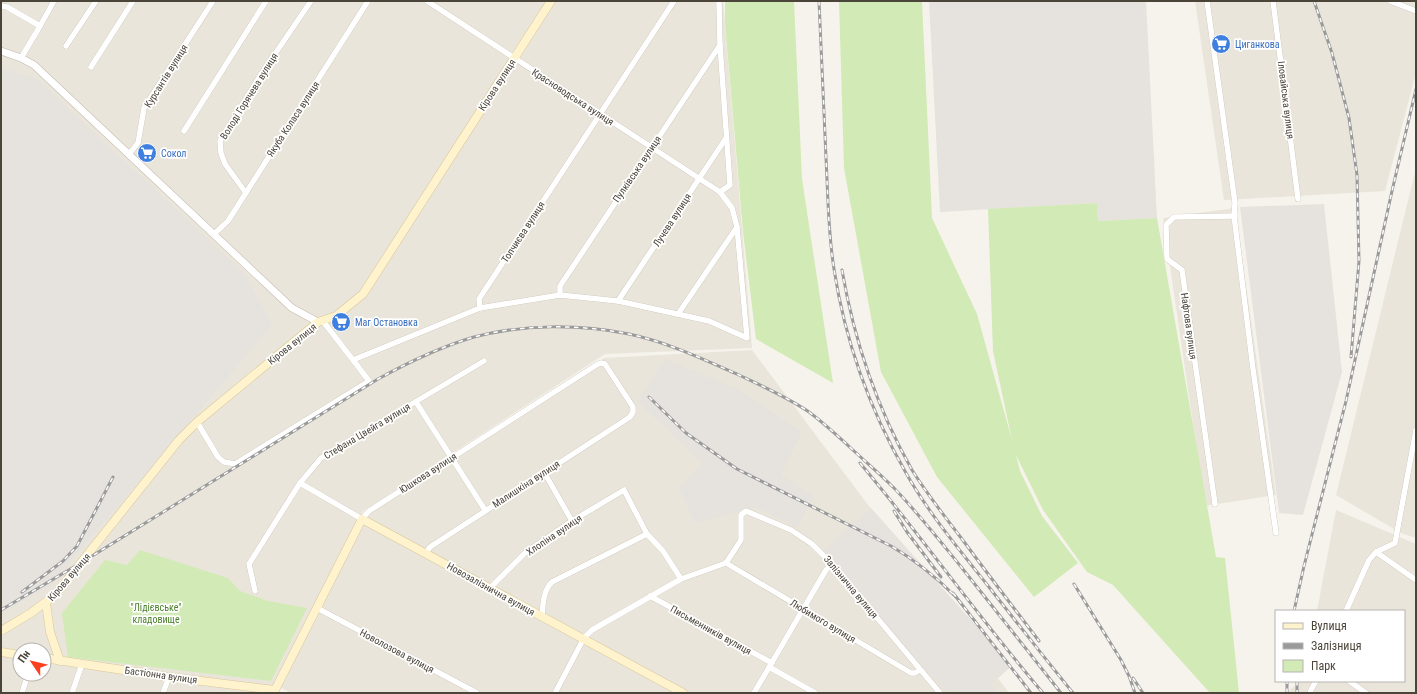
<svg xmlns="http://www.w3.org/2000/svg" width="1417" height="694" font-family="'Roboto Condensed',sans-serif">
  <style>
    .residential { fill: #eae5da; fill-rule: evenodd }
    .industrial { fill: #e6e2dd }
    .green { fill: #d2eab5 }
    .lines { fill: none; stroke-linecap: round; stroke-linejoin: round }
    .minor-casing { stroke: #c2bbae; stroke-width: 6 }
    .tertiary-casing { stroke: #c2bbae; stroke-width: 8 }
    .secondary-casing { stroke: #d6c79b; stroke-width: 9 }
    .minor { stroke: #fff; stroke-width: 5.5 }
    .tertiary { stroke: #fff; stroke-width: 7 }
    .secondary { stroke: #fff3cd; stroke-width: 8 }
    .rail-casing { stroke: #9a9a9a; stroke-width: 3 }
    .rail { stroke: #fff; stroke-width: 1.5; stroke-dasharray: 4.5; stroke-linecap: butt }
    .labels { text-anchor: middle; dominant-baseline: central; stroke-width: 3.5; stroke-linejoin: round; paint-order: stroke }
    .shop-label { font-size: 10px; fill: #366cbe; stroke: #fff; text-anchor: start }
    .street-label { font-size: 10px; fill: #4b4439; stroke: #fff }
    .park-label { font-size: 10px; fill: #4a7f2a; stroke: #fff }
  </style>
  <rect width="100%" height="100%" fill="#f6f3ec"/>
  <g class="residential">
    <path d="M1 1H723L752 348 605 354 363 511 272 693H1ZM20 650H44V674H20Z"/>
    <path d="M1195 1H1416V73L1385 191 1224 200Z"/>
    <path d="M1416 168V538L1401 533 1336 495Z"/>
    <path d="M1235 208 1276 495 1205 506 1163 218Z"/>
    <path d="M752 350 1009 693H291L281 688 369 514 604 358Z"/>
    <path d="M1336 510 1416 544V693H1286L1301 681H1404V611H1317Z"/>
  </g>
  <g class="industrial">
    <path d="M929 1H1146L1157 218 1098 221 1097 203 940 212Z"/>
    <path d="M1 68 37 79 245 274 272 325 51 585 1 614Z"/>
    <path d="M1324 204 1342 372 1303 515 1279 513 1240 207Z"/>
    <path d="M665 359 738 389 802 432 781 475 814 497 797 528 756 507 695 523 679 488 702 463 637 401Z"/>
    <path d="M871 508 1012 666 991 684 998 693H947L822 552Z"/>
  </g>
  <g class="green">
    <path d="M725 1H794L802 179 833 383 756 339 743 232 725 23Z"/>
    <path d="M839 1H922L932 218 977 314 1012 440 993 351 988 209 1097 203 1098 221 1157 218 1216 557 1225 558 1239 693H1210L1113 585 1087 572 1043 510 1016 455 1020 471 1042 516 1078 563 1034 597 937 477 881 372 844 168Z"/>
    <path d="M140 550 228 578 240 591 268 601 307 608 271 681 68 657 62 613 105 560 127 565Z"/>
  </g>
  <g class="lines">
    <g class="minor-casing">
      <g id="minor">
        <path d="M427 1 720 192"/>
        <path d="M1207 1 1235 203 1234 216 1253 369 1276 533"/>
        <path d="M1273 1 1298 199"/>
        <path d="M1390 1 1416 11"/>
        <path d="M1 6 7 7 40 26 21 58"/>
        <path d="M40 26 54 1"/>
        <path d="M66 46 96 1"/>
        <path d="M91 67 133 1"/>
        <path d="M184 131 266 1"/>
        <path d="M129 154 138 143 144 108 213 1"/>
        <path d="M246 193 225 164 221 153 220 141 262 73 311 1"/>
        <path d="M214 234 228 221 368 1"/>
        <path d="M560 295V286L720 45"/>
        <path d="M618 301 726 138"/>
        <path d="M480 308 560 295 618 301 709 321 747 338 737 227 732 208 720 192 730 185 720 45 719 1"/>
        <path d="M678 314 737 227"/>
        <path d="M322 320 353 360 480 308 479 299 674 1"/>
        <path d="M416 402 485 510"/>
        <path d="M197 422 218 457 224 462 235 464 369 381 353 360"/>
        <path d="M544 472 572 521"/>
        <path d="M300 483 362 519 369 511 598 364 601 363 605 364 633 407V412L630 417 430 547 426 553"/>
        <path d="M1215 504 1182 270 1167 259 1166 225 1174 217 1234 216"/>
        <path d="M1376 552 1416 580"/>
        <path d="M726 563 911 673H915L920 670"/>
        <path d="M490 588 525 553 572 521 624 490 647 534 663 551 681 579"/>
        <path d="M255 591 249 564 300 483 321 458 484 361"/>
        <path d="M650 596 772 663"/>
        <path d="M317 608 477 693"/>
        <path d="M1346 611 1369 560 1376 552 1395 543 1416 430"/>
        <path d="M542 617C543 604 543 591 552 582L647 534"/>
        <path d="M769 667 815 693"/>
        <path d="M1349 681 1366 693"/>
        <path d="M22 693 28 674"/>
        <path d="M72 693 82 664"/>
        <path d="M163 693 169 677"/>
        <path d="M555 693 584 638 592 630 681 579 726 563 741 540V515L746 511 791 530 812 544 832 564 940 693"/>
        <path d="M754 693 826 570 832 564"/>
        <path d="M1310 693 1311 690 1316 681"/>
      </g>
    </g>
    <g class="tertiary-casing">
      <path id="tertiary" d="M1 51 21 58 34 65 292 308 318 322"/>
    </g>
    <g class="secondary-casing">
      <g id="secondary">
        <path d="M46 603 50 632 60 661"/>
        <path d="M1 631 31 613 56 594 179 440 197 422 318 322 336 316 363 294 551 1"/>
        <path d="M1 652 20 655"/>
        <path d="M44 658 169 677 275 690 362 519 683 693"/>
      </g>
    </g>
    <use href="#minor" class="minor"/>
    <use href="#tertiary" class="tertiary"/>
    <use href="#secondary" class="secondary"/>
    <g class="rail-casing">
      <g id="rail">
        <path d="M819 1C821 53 824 106 826 158 828 195 828 232 834 269 845 341 870 410 906 473 928 512 957 547 985 582 1014 619 1043 656 1073 693"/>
        <path d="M1314 1 1332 53 1349 118 1357 175 1359 261 1351 357"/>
        <path d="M842 270C854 340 877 408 912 470 927 494 945 517 962 539 987 573 1013 607 1039 641"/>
        <path d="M649 397 686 433 737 469 891 546C915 560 936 577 956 597"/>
        <path d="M860 463C923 538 979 618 1043 693"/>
        <path d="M894 511 907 532 941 577"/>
        <path d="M1074 584 1121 660 1129 676 1135 693"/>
        <path d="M22 592 63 561 77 546 113 477"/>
        <path d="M953 593 1031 693"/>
        <path d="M1 610 84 561 378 379C409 362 440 347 474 337 523 324 579 324 629 334 667 342 703 359 739 375 762 386 787 397 809 412 825 424 839 437 854 451 867 463 881 475 894 488 918 513 940 541 962 568 995 610 1028 651 1061 693"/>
        <path d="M1294 611 1304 566 1346 401 1392 191 1416 89"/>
        <path d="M1133 678 1143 693"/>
        <path d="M1297 681V693"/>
        <path d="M1287 693V681"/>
      </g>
    </g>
    <use href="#rail" class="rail"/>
  </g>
  <defs>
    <g id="supermarket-disc" transform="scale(1)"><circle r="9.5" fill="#3f7fe0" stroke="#fff"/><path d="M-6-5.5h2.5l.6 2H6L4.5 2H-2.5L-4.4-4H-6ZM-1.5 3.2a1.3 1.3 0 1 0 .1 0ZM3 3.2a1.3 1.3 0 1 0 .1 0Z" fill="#fff"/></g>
  </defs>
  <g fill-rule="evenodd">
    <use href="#supermarket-disc" x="1221" y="44"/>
    <use href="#supermarket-disc" x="147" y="153"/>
    <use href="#supermarket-disc" x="341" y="322"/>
  </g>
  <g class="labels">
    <g class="shop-label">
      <text x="1235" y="44">Циганкова</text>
      <text x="161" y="153">Сокол</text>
      <text x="355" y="322">Маг Остановка</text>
    </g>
    <g class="street-label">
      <text transform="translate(166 76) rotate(-58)">Курсантів вулиця</text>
      <text transform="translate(497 85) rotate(-57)">Кірова вулиця</text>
      <text transform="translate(249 96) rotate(-58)">Володі Горячева вулиця</text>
      <text transform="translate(573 97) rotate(33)">Красноводська вулиця</text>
      <text transform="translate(1286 100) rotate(83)">Іловайська вулиця</text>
      <text transform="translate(293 119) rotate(-57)">Якуба Коласа вулиця</text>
      <text transform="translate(637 169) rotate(-56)">Пулківська вулиця</text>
      <text transform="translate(672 220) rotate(-57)">Лучева вулиця</text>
      <text transform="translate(523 232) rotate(-57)">Топчиєва вулиця</text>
      <text transform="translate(1189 326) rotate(82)">Нафтова вулиця</text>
      <text transform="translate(292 344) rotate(-39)">Кірова вулиця</text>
      <text transform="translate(367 431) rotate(-31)">Стефана Цвейга вулиця</text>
      <text transform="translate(428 473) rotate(-33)">Юшкова вулиця</text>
      <text transform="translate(526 484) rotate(-33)">Малишкіна вулиця</text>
      <text transform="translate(554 535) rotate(-34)">Хлопіна вулиця</text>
      <text transform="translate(69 577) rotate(-49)">Кірова вулиця</text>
      <text transform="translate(851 587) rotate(50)">Залізнична вулиця</text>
      <text transform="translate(491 589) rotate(29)">Новозалізнична вулиця</text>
      <text transform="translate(823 621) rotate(31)">Любимого вулиця</text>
      <text transform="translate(711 630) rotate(29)">Письменників вулиця</text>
      <text transform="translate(397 651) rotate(28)">Новолозова вулиця</text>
      <text transform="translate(161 675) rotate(8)">Бастіонна вулиця</text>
    </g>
    <g class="park-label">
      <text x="156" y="607">"Лідієвське"<tspan x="156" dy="12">кладовище</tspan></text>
    </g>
  </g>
  <rect width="1417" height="694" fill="none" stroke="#4b4439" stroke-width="4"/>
  <rect x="1275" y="610" width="130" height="72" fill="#ffffff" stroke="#b7b4b0"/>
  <rect x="1283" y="623" width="20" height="6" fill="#fff3cd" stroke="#b7b4b0"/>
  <text x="1311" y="630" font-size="12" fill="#4b4439">Вулиця</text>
  <rect x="1283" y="643" width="20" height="6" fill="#9a9a9a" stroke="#b7b4b0"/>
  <text x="1311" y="650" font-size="12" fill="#4b4439">Залізниця</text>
  <rect x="1283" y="660" width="20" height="12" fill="#d2eab5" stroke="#b7b4b0"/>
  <text x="1311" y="670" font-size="12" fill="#4b4439">Парк</text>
  <g transform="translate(32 662) rotate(305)"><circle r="19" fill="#ffffff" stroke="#b7b4b0"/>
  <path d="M0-3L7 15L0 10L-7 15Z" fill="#fc3f1d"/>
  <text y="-6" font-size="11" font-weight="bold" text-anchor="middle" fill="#4b4439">Пн</text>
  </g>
</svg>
